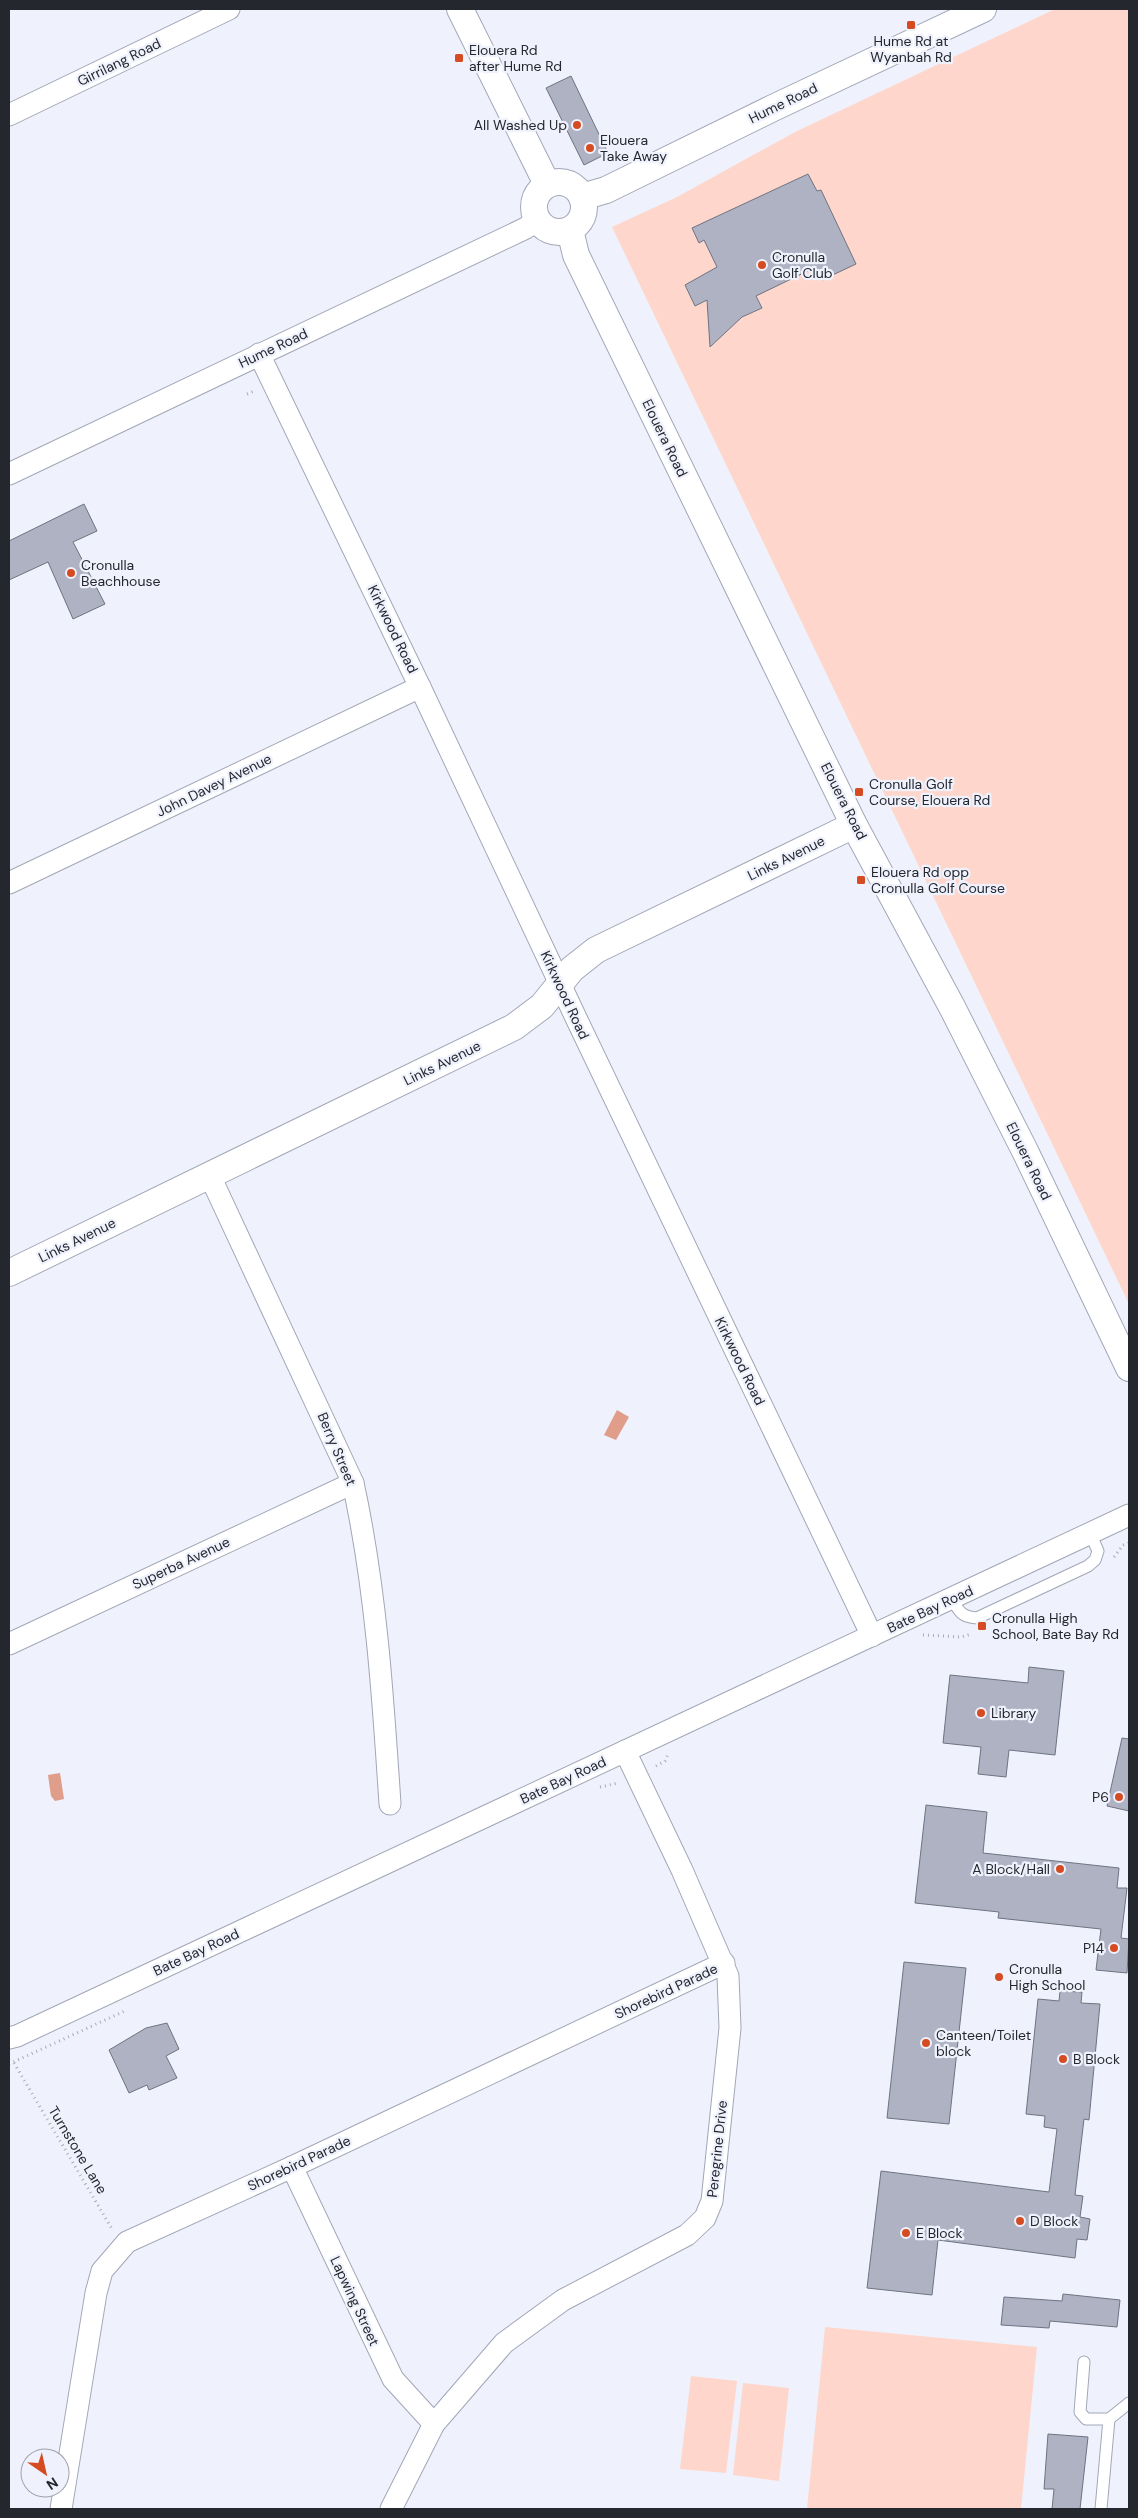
<svg xmlns="http://www.w3.org/2000/svg" width="1138" height="2518" font-family="'DM Sans',sans-serif">
  <style>
    .green { fill: #fed6cb }
    .water { fill: #df9d8a }
    .building { fill: #aeb2c3; stroke: #6e7382 }
    .lines { fill: none; stroke-linecap: round; stroke-linejoin: round }
    .service-casing { stroke: #a2a7b7; stroke-width: 13 }
    .minor-casing { stroke: #a2a7b7; stroke-width: 23 }
    .tertiary-casing { stroke: #a2a7b7; stroke-width: 28 }
    .path { stroke: #a9acb5; stroke-width: 3; stroke-dasharray: 1 4; stroke-linecap: butt }
    .service { stroke: #fff; stroke-width: 11 }
    .minor { stroke: #fff; stroke-width: 21 }
    .tertiary { stroke: #fff; stroke-width: 26 }
    .poi-dot { fill: #d54c23; stroke: #eff2fc; stroke-width: 2 }
    .labels { text-anchor: middle; dominant-baseline: central; stroke-width: 4.5; stroke-linejoin: round; paint-order: stroke }
    .poi-label { font-size: 14px; fill: #25272e; stroke: #eff2fc; text-anchor: start }
    .street-label { font-size: 14px; fill: #25272e; stroke: #eff2fc }
  </style>
  <rect width="100%" height="100%" fill="#eff2fc"/>
  <g class="green">
    <path d="M1055 9H1129V1304L612 227 677 197 795 132Z"/>
    <path d="M825 2327 1037 2347 1021 2509H807Z"/>
    <path d="M691 2376 737 2381 726 2473 680 2469Z"/>
    <path d="M743 2383 789 2388 779 2481 733 2475Z"/>
  </g>
  <g class="water">
    <path d="M617 1410 629 1417 616 1440 604 1435Z"/>
    <path d="M60 1773 64 1799 55 1801 51 1796 48 1775Z"/>
  </g>
  <g class="building">
    <path d="M571 76 608 153 584 165 546 88Z"/>
    <path d="M808 174 817 191 821 190 856 264 822 280 816 267 756 296 762 308 742 317 710 347 707 300 695 306 685 285 717 267 704 240 699 243 692 228Z"/>
    <path d="M84 504 97 531 73 542 105 604 73 619 48 562 9 580V541Z"/>
    <path d="M1029 1667 1064 1671 1055 1755 1009 1750 1006 1777 978 1774 981 1747 943 1743 950 1675 1028 1683Z"/>
    <path d="M1122 1738 1129 1739V1811L1107 1806Z"/>
    <path d="M926 1805 987 1812 983 1853 1119 1868 1117 1888H1127L1121 1938 1129 1939 1127 1973 1096 1970 1101 1929 998 1918 999 1912 915 1903Z"/>
    <path d="M904 1962 966 1968 949 2124 887 2118Z"/>
    <path d="M1060 1991 1082 1992 1081 2003 1100 2004 1089 2120 1084 2119 1075 2195 1083 2196 1080 2217 1090 2219 1087 2240 1077 2239 1075 2258 938 2240 932 2295 867 2288 881 2171 1049 2192 1057 2129 1044 2127 1045 2116 1026 2114 1038 1999 1059 2001Z"/>
    <path d="M167 2023 179 2049 166 2056 177 2078 149 2090 147 2085 129 2093 109 2050 146 2028Z"/>
    <path d="M1063 2294 1120 2300 1117 2327 1050 2321 1049 2328 1001 2325 1004 2297 1062 2301Z"/>
    <path d="M1048 2434 1088 2437 1080 2509H1052L1054 2489H1044Z"/>
  </g>
  <g class="lines">
    <g class="service-casing">
      <g id="service">
        <path d="M952 1599C959 1612 962 1617 977 1618L1088 1566 1095 1560 1098 1551 1090 1533"/>
        <path d="M1084 2362 1080 2412 1086 2419H1109L1129 2403"/>
        <path d="M1101 2509 1109 2419"/>
      </g>
    </g>
    <g class="minor-casing">
      <g id="minor">
        <path d="M9 115 229 9"/>
        <path d="M259 354 420 687 577 1020 872 1636"/>
        <path d="M9 474 526 228 537 220"/>
        <path d="M9 883 420 687"/>
        <path d="M210 1176 353 1483C376 1588 383 1697 390 1804"/>
        <path d="M9 1644 353 1483"/>
        <path d="M9 2038 17 2036 1129 1515"/>
        <path d="M292 2167 393 2379 434 2424"/>
        <path d="M61 2509 96 2293 102 2271 127 2242 292 2167 724 1963"/>
        <path d="M391 2509 434 2424 504 2343 563 2300 687 2235 705 2218 712 2201 730 2028 728 1976 682 1870 625 1751"/>
      </g>
    </g>
    <g class="tertiary-casing">
      <g id="tertiary">
        <path d="M460 9 547 184"/>
        <circle cx="559" cy="207" r="25"/>
        <path d="M582 197 606 190 773 108 983 9"/>
        <path d="M570 230 576 255 854 825 952 1007 1026 1153 1129 1368"/>
        <path d="M9 1273 514 1027 542 1006 572 969 596 950 854 825"/>
      </g>
    </g>
    <g class="path">
      <path d="M247 394 254 391"/>
      <path d="M1114 1557 1123 1545 1129 1543"/>
      <path d="M923 1635 961 1637 971 1634"/>
      <path d="M656 1766 665 1761 668 1754"/>
      <path d="M600 1787 618 1783"/>
      <path d="M14 2063 112 2229"/>
      <path d="M9 2064 127 2010"/>
    </g>
    <use href="#service" class="service"/>
    <use href="#minor" class="minor"/>
    <use href="#tertiary" class="tertiary"/>
  </g>
  <g class="poi-dot">
    <rect x="906" y="20" width="10" height="10" rx="2.5"/>
    <rect x="454" y="53" width="10" height="10" rx="2.5"/>
    <circle cx="577" cy="125" r="5"/>
    <circle cx="590" cy="148" r="5"/>
    <circle cx="762" cy="265" r="5"/>
    <circle cx="71" cy="573" r="5"/>
    <rect x="854" y="787" width="10" height="10" rx="2.5"/>
    <rect x="856" y="875" width="10" height="10" rx="2.5"/>
    <rect x="977" y="1621" width="10" height="10" rx="2.5"/>
    <circle cx="981" cy="1713" r="5"/>
    <circle cx="1119" cy="1797" r="5"/>
    <circle cx="1060" cy="1869" r="5"/>
    <circle cx="1114" cy="1948" r="5"/>
    <circle cx="999" cy="1977" r="5"/>
    <circle cx="926" cy="2043" r="5"/>
    <circle cx="1063" cy="2059" r="5"/>
    <circle cx="1020" cy="2221" r="5"/>
    <circle cx="906" cy="2233" r="5"/>
  </g>
  <g class="labels">
    <g class="poi-label">
      <text x="911" y="41" text-anchor="middle">Hume Rd at<tspan x="911" dy="16">Wyanbah Rd</tspan></text>
      <text x="469" y="50">Elouera Rd<tspan x="469" dy="16">after Hume Rd</tspan></text>
      <text x="567" y="125" text-anchor="end">All Washed Up</text>
      <text x="600" y="140">Elouera<tspan x="600" dy="16">Take Away</tspan></text>
      <text x="772" y="257">Cronulla<tspan x="772" dy="16">Golf Club</tspan></text>
      <text x="81" y="565">Cronulla<tspan x="81" dy="16">Beachhouse</tspan></text>
      <text x="869" y="784">Cronulla Golf<tspan x="869" dy="16">Course, Elouera Rd</tspan></text>
      <text x="871" y="872">Elouera Rd opp<tspan x="871" dy="16">Cronulla Golf Course</tspan></text>
      <text x="992" y="1618">Cronulla High<tspan x="992" dy="16">School, Bate Bay Rd</tspan></text>
      <text x="991" y="1713">Library</text>
      <text x="1109" y="1797" text-anchor="end">P6</text>
      <text x="1050" y="1869" text-anchor="end">A Block/Hall</text>
      <text x="1104" y="1948" text-anchor="end">P14</text>
      <text x="1009" y="1969">Cronulla<tspan x="1009" dy="16">High School</tspan></text>
      <text x="936" y="2035">Canteen/Toilet<tspan x="936" dy="16">block</tspan></text>
      <text x="1073" y="2059">B Block</text>
      <text x="1030" y="2221">D Block</text>
      <text x="916" y="2233">E Block</text>
    </g>
    <g class="street-label">
      <text transform="translate(119 62) rotate(-26)">Girrilang Road</text>
      <text transform="translate(783 103) rotate(-26)">Hume Road</text>
      <text transform="translate(273 348) rotate(-25)">Hume Road</text>
      <text transform="translate(665 438) rotate(64)">Elouera Road</text>
      <text transform="translate(393 629) rotate(64)">Kirkwood Road</text>
      <text transform="translate(214 785) rotate(-26)">John Davey Avenue</text>
      <text transform="translate(844 801) rotate(63)">Elouera Road</text>
      <text transform="translate(786 858) rotate(-26)">Links Avenue</text>
      <text transform="translate(565 995) rotate(65)">Kirkwood Road</text>
      <text transform="translate(442 1063) rotate(-26)">Links Avenue</text>
      <text transform="translate(1029 1161) rotate(64)">Elouera Road</text>
      <text transform="translate(77 1240) rotate(-26)">Links Avenue</text>
      <text transform="translate(740 1361) rotate(64)">Kirkwood Road</text>
      <text transform="translate(337 1449) rotate(67)">Berry Street</text>
      <text transform="translate(181 1563) rotate(-25)">Superba Avenue</text>
      <text transform="translate(930 1609) rotate(-25)">Bate Bay Road</text>
      <text transform="translate(563 1780) rotate(-25)">Bate Bay Road</text>
      <text transform="translate(196 1952) rotate(-25)">Bate Bay Road</text>
      <text transform="translate(666 1991) rotate(-25)">Shorebird Parade</text>
      <text transform="translate(717 2149) rotate(-84)">Peregrine Drive</text>
      <text transform="translate(78 2150) rotate(59)">Turnstone Lane</text>
      <text transform="translate(299 2163) rotate(-25)">Shorebird Parade</text>
      <text transform="translate(355 2301) rotate(65)">Lapwing Street</text>
    </g>
  </g>
  <rect width="1138" height="2518" fill="none" stroke="#25272e" stroke-width="20"/>
  <g transform="translate(45 2473) rotate(146)"><circle r="24" fill="#eff2fc" stroke="#9ea1aa"/>
  <path d="M0-4L9 19L0 12L-9 19Z" fill="#d54c23"/>
  <text y="-8" font-size="14" font-weight="bold" text-anchor="middle" fill="#25272e">N</text>
  </g>
</svg>
